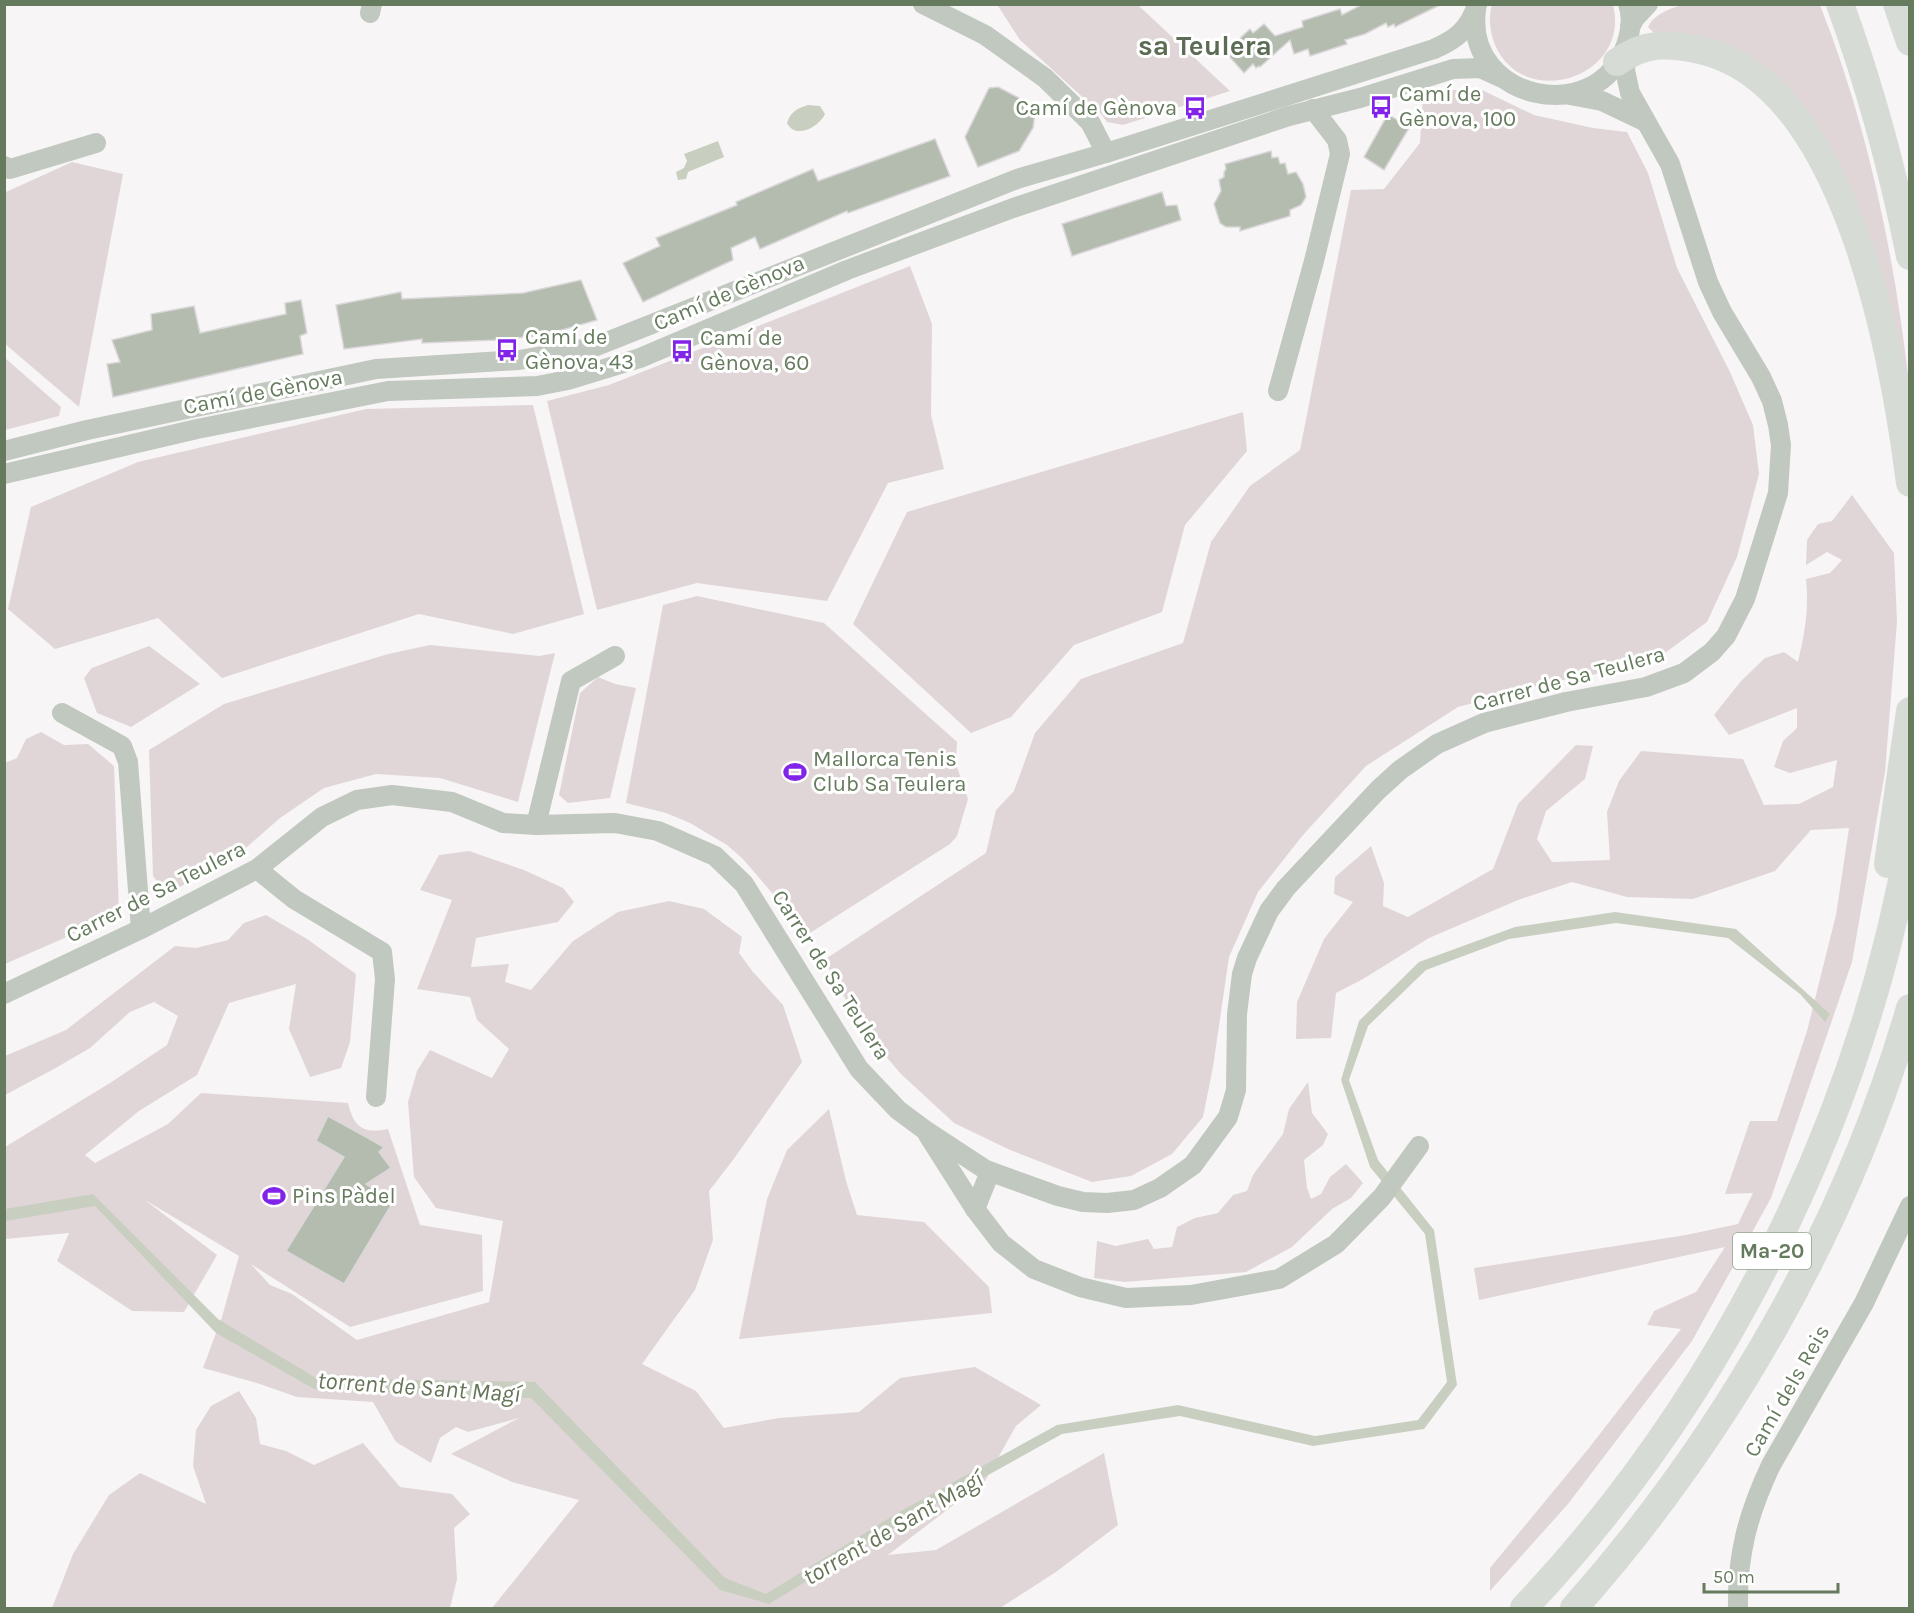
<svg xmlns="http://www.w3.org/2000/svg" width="1914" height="1613" font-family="Karla,sans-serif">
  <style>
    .green { fill: #e0d6d7 }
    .water { fill: #c8cfc0 }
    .building { fill: #b3bcae; stroke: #dad7d9; stroke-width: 1.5 }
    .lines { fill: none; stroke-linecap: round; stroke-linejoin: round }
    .minor { stroke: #c1c8bf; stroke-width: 20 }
    .highway { stroke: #d6dcd5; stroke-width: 28 }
    .labels { text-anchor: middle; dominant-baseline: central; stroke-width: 6; stroke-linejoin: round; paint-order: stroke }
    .shield { fill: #fff; stroke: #94a38e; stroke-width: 1.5 }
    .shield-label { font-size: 21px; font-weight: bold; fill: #667b5e }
    .poi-label { font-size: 22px; fill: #667b5e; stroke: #fff; text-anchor: start }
    .street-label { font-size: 22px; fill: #667b5e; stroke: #fff }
    .water-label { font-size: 24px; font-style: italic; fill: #667458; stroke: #fff }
    .district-label { font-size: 28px; font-weight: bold; fill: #5c6c54; stroke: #fff }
  </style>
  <rect width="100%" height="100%" fill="#f8f5f7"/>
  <g class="green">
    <path d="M1003 4 1138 5 1230 91 1123 125 1107 122 1101 114 1020 40 998 6Z"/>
    <path d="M1492 4 1613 5C1631 77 1524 112 1495 45 1490 32 1488 18 1492 4Z"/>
    <path d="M1682 5H1820C1868 126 1894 254 1909 383L1904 384 1881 288 1753 61 1729 47 1706 39 1653 32 1648 27C1654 14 1669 9 1682 5Z"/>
    <path d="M1442 90H1482L1534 115 1593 128 1627 132 1648 173 1677 268 1730 372 1753 425 1759 474 1737 557 1707 622 1650 664 1558 681 1458 707 1366 766 1303 835 1258 892 1229 957 1213 1067 1203 1117 1172 1154 1131 1176 1092 1182 1008 1149 954 1123 901 1074 861 1027 824 960 986 853 996 810 1014 791 1035 733 1081 679 1183 643 1211 542 1250 486 1300 450 1351 190 1384 189 1420 143 1423 96Z"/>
    <path d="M72 162 123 174 79 407 4 343 5 196 6 192Z"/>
    <path d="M910 266 932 324 931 415 944 469 888 483 827 601 697 583 597 610 547 401 609 385Z"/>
    <path d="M5 358 61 407 59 416 5 430Z"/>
    <path d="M533 405 584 614 513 634 419 614 222 678 158 618 55 649 8 609 31 507 138 462 366 409Z"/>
    <path d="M1243 412 1247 451 1185 525 1162 612 1074 645 1011 717 971 733 853 624 907 512Z"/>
    <path d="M1852 495 1894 553 1897 622 1885 772 1852 962 1771 1198 1692 1341 1568 1504 1490 1591V1568L1589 1448 1681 1329 1647 1325 1654 1311 1696 1292 1725 1247 1479 1300 1474 1268 1686 1235 1738 1224 1753 1193 1725 1194 1750 1121H1777L1807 1031 1836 915 1849 828 1811 830 1775 871 1693 899 1627 897 1572 882 1518 900 1429 938 1363 979 1336 993 1331 1038 1296 1039 1297 1002 1324 939 1353 902 1334 894 1335 877 1371 846 1384 883 1383 906 1408 917 1493 869 1518 804 1576 745 1593 746 1585 779 1546 811 1537 839 1552 862 1610 860 1607 812 1619 781 1641 751 1743 759 1764 805 1799 804 1833 787 1837 760 1790 773 1774 767 1783 741 1797 728V708L1729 735 1714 715 1741 681 1765 658 1784 652 1798 662C1805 631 1809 610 1806 579L1830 573 1842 560 1827 552 1806 565 1807 540 1818 524 1832 521Z"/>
    <path d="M697 596 824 623 957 742 956 764 968 799 957 836 950 844 810 933 800 932 792 923 778 900 743 859 727 845 690 823 666 813 626 803 663 605Z"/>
    <path d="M430 645 539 656 555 653 518 802 440 778 376 774 324 788 280 818 247 847 180 887 164 892 153 876 149 750 224 704 388 654Z"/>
    <path d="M149 646 200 684 131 727 97 713 84 678 92 668Z"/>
    <path d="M598 677 615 684 636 688 610 798 568 803 559 795 580 693Z"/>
    <path d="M41 732 64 745 88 744 114 766 119 914 5 964V763L17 758 26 739Z"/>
    <path d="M469 851 524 870 563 888 574 902 558 922 476 938 471 967 509 964 505 982 531 990 573 941 618 912 669 901 704 909 742 937 739 953 753 972 783 1005 802 1062 733 1160 709 1191 713 1240 695 1290 642 1364 696 1391 724 1428 779 1418 859 1412 900 1378 975 1367 1041 1405 1016 1426 985 1481 888 1555 936 1550 1104 1453 1118 1525 1056 1572 1000 1608H492L579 1500 512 1482 451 1454 519 1418 468 1432 456 1427 440 1438 431 1463 396 1442 373 1402 297 1397 257 1383 203 1368 222 1317 239 1256 145 1200 217 1255 184 1312 132 1311 57 1261 69 1233 5 1239V1147L110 1083 167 1045 178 1016 154 1002 130 1012 90 1048 54 1069 5 1095V1056L66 1030 175 946 196 948 228 940 244 923 266 915 307 939 356 974 350 1042 341 1068 310 1077 289 1029 296 984 229 1003 197 1075 139 1111 85 1155 95 1163 168 1124 201 1093 348 1103C354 1128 364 1134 388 1129L420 1225 482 1235 483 1291 350 1327 251 1264 270 1285 292 1294 357 1340 489 1302 503 1221 436 1208 414 1177 408 1102 417 1071 430 1050 492 1078 509 1049 477 1020 470 997 417 989 452 900 420 890 439 855Z"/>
    <path d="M1308 1082 1312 1113 1328 1134 1323 1145 1304 1160 1307 1188 1311 1199 1321 1194 1330 1177 1346 1164 1363 1183 1351 1198 1332 1209 1292 1247 1246 1272 1125 1282 1094 1278 1097 1241 1116 1246 1148 1239 1154 1249 1172 1247 1177 1227 1195 1218 1218 1213 1233 1195 1247 1191 1253 1175 1283 1134 1289 1109Z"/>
    <path d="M829 1109 846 1181 857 1215 924 1222 989 1287 992 1313 739 1339 767 1199 787 1150Z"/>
    <path d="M239 1391 256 1418 260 1444 286 1451 314 1465 363 1443 400 1487 452 1494 470 1514 454 1528 457 1579 450 1608H52L73 1554 109 1495 140 1473 206 1504 193 1466 196 1430 211 1406Z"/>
  </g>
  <g class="water">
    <path d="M808 105 820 106 825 114C819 127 795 140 787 123 790 112 798 108 808 105Z"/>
    <path d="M718 141 724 157 688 172 686 179 678 180 676 172 684 168 687 161 684 154Z"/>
    <path d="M1615 912 1736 929 1830 1014 1825 1022 1800 994 1728 938 1616 923 1509 939 1426 970 1368 1026 1349 1080 1378 1160 1434 1230 1457 1385 1424 1429 1313 1446 1180 1416 1062 1434 907 1520 769 1604 720 1590 531 1398 314 1389 216 1333 95 1206 5 1221V1209L93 1194 218 1319 316 1378 535 1382 725 1578 766 1594 899 1512 1057 1425 1178 1405 1315 1436 1418 1420 1447 1382 1425 1234 1370 1167 1341 1080 1359 1021 1419 962 1515 927Z"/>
  </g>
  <g class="building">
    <path d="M1363 4H1442L1395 27 1394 24 1388 27 1386 23 1365 34 1345 40 1347 44 1310 56 1308 49 1294 54 1290 40 1260 67 1259 66 1256 68 1253 64 1244 73 1228 55 1239 45 1236 42 1250 29 1253 33 1264 24 1275 36 1303 27 1302 21 1340 9 1342 15Z"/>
    <path d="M998 87 1019 98 1035 113 1033 128 1019 151 978 167 965 137 989 88Z"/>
    <path d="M1388 114 1409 128 1384 170 1364 157Z"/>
    <path d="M935 139 950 176 848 213 847 211 760 249 755 237 731 248 733 260 643 302 623 263 660 246 656 238 737 205 736 202 813 169 818 181Z"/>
    <path d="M1271 151 1272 158 1278 157 1280 164 1285 163 1288 174 1296 172 1303 184 1306 197 1301 205 1290 210V216L1240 231V227H1226L1220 223 1214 204 1221 191 1219 180 1224 177V172L1226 169 1225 164Z"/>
    <path d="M1162 192 1166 206 1177 205 1181 220 1072 256 1062 224Z"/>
    <path d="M581 280 597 320 534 338V336L497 340 422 343V339L344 349 336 305 401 292 402 299 523 293Z"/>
    <path d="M301 300 307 333 300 336 303 354 113 397 107 364 120 362 112 340 152 330 151 314 194 306 200 333 286 314 285 303Z"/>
    <path d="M328 1116 384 1147 379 1152 391 1168 366 1184 393 1202 344 1284 286 1251 344 1157 316 1141Z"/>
  </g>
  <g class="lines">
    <g class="minor">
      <path d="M923 4 985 35 1045 78 1090 122 1106 153"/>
      <path d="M1476 10C1464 100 1597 129 1626 45 1631 31 1633 18 1628 4"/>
      <path d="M370 13 372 4"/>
      <path d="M1630 27 1635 18 1648 4"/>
      <path d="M1570 95 1602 101 1646 122"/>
      <path d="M4 166 10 169 96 143"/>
      <path d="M1278 391 1314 261 1340 154 1337 140 1313 109"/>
      <path d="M4 451 87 430 376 369 519 360 594 347 1017 179 1106 153 1434 49C1457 39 1469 29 1477 5"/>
      <path d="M4 474 197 429 388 391 537 386 568 380 640 358 847 270 1013 208 1289 116 1360 98 1453 69 1480 68 1502 78"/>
      <path d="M62 713 122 746 128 762 141 929"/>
      <path d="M536 825 571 681 615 656"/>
      <path d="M257 869 294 899 382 952 385 979 376 1097"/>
      <path d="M4 994 141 929 257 869 322 817 357 800 392 795 452 802 503 823 536 825 615 823 658 831 715 856 744 884 859 1069 898 1110 925 1130 986 1170 1058 1196 1083 1202 1107 1203 1134 1200 1160 1188 1193 1165 1228 1117 1236 1090 1237 1014 1242 974 1247 958 1269 911 1286 888 1378 790 1400 770 1437 744 1484 723 1566 702 1646 687 1684 673 1712 652 1726 636 1745 599 1778 493 1781 445 1778 425 1772 401 1761 377 1722 312 1708 282 1670 164 1630 93 1625 70 1628 39"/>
      <path d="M928 1135 975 1209 1001 1243 1034 1269 1080 1287 1126 1298 1191 1295 1279 1279 1336 1244 1382 1197 1419 1146"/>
      <path d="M975 1209 990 1172"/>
      <path d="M1738 1608C1737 1554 1748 1514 1771 1465L1864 1303 1910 1206"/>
    </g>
    <g class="highway">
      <path d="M1840 4C1870 86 1893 171 1910 256"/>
      <path d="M1897 4 1910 42"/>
      <path d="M1617 62C1645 42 1667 43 1700 50 1847 83 1894 358 1910 483"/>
      <path d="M1888 864 1910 711"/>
      <path d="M1524 1608C1721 1400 1861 1121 1910 838"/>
      <path d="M1574 1608C1725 1438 1846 1228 1910 1008"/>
    </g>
  </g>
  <defs>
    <g id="bus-bare" transform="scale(1.8)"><path d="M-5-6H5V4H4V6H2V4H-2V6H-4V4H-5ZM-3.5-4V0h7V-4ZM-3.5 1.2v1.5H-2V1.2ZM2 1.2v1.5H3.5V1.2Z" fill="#8223ea" stroke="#fff" stroke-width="2.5" paint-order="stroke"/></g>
    <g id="stadium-bare" transform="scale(1.8)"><path d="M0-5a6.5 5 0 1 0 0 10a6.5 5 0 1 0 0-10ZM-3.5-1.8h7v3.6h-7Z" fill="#8223ea" stroke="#fff" stroke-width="2.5" paint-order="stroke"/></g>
  </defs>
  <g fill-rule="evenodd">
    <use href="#bus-bare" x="1381" y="107"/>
    <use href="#bus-bare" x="1195" y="108"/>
    <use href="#bus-bare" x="507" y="350"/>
    <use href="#bus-bare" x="682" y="351"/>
    <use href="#stadium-bare" x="795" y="772"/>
    <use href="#stadium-bare" x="274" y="1196"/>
  </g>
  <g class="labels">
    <rect class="shield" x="1733" y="1233" width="78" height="36" rx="4.5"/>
    <g class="shield-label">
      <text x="1772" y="1251">Ma-20</text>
    </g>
    <g class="poi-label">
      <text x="1399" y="94">Camí de<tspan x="1399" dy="25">Gènova, 100</tspan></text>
      <text x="1177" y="108" text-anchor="end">Camí de Gènova</text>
      <text x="525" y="337">Camí de<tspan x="525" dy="25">Gènova, 43</tspan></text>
      <text x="700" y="338">Camí de<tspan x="700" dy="25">Gènova, 60</tspan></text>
      <text x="813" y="759">Mallorca Tenis<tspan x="813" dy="25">Club Sa Teulera</tspan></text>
      <text x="292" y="1196">Pins Pàdel</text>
    </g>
    <g class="street-label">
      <text transform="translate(729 293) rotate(-23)">Camí de Gènova</text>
      <text transform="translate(263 392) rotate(-11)">Camí de Gènova</text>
      <text transform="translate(1569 679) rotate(-15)">Carrer de Sa Teulera</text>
      <text transform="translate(156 892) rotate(-27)">Carrer de Sa Teulera</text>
      <text transform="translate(831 975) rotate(57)">Carrer de Sa Teulera</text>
      <text transform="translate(1787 1391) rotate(-60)">Camí dels Reis</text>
    </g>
    <g class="water-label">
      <text transform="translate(419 1387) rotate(4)">torrent de Sant Magí</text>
      <text transform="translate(893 1528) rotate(-30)">torrent de Sant Magí</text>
    </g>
    <g class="district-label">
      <text x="1205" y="45">sa Teulera</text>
    </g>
  </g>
  <rect width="1914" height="1613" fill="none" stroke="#667b5e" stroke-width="12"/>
  <path d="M1704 1583v9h134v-9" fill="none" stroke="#667b5e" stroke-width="3"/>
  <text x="1713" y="1583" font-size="18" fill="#667b5e" stroke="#ffffff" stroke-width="4.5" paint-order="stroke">50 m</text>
</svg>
